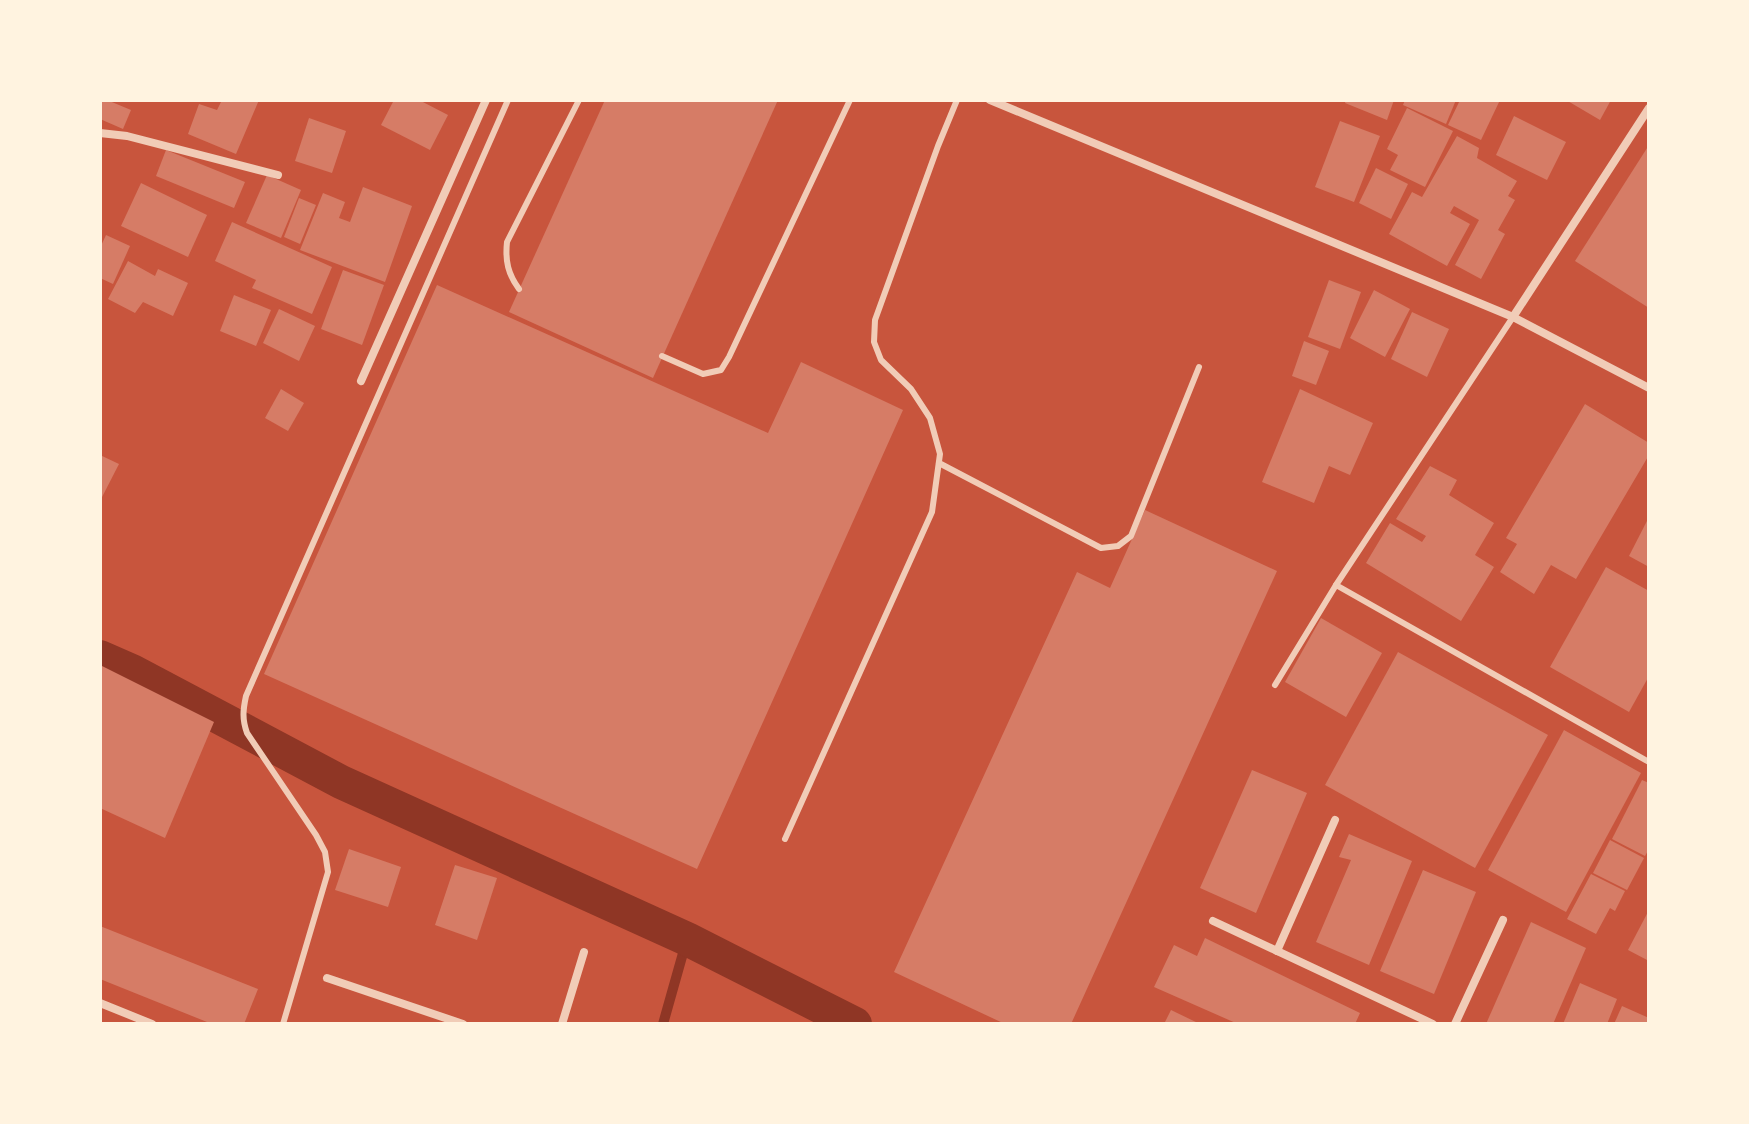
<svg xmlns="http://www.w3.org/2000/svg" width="1749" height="1124" font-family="Literata,serif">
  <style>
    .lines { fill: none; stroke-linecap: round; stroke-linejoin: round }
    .stream { stroke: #8f3625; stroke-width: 10 }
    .canal { stroke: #8f3625; stroke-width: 34 }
    .building { fill: #d67c66 }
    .service { stroke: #f1ccb7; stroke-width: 6 }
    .minor { stroke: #f1ccb7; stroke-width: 8 }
  </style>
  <rect width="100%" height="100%" fill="#c8553d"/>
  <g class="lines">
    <path class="stream" d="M663 1024 687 939"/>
    <path class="canal" d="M100 657 132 671 341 782 687 939 855 1024"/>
  </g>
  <g class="building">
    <path d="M100 100H107L131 110 123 129 100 119Z"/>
    <path d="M222 100H259L236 154 188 134 199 104 217 110Z"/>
    <path d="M394 100H419L448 115 430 150 381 125Z"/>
    <path d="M605 100H778L653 378 509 312Z"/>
    <path d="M1346 100H1394L1387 120 1345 103Z"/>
    <path d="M1405 100H1456L1446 124 1403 105Z"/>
    <path d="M1460 100H1500L1481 140 1448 125Z"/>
    <path d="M1566 100H1611L1600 120Z"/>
    <path d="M1407 108 1453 131 1425 187 1390 170 1398 155 1387 149Z"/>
    <path d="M1514 116 1566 142 1547 180 1496 155Z"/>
    <path d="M309 118 346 131 332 173 295 161Z"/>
    <path d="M1340 121 1380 136 1354 202 1315 187Z"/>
    <path d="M1457 136 1479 148 1477 158 1517 181 1508 196 1515 200 1498 230 1505 234 1481 279 1455 265 1479 220 1454 206 1450 213 1470 224 1447 266 1389 234 1412 192 1422 197Z"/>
    <path d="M1649 145V308L1575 261Z"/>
    <path d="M166 150 245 182 234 208 156 176Z"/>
    <path d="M1376 168 1408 184 1391 219 1359 203Z"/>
    <path d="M267 175 301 190 281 238 246 223Z"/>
    <path d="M141 183 207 215 188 257 121 226Z"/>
    <path d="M363 187 412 206 385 282 300 250 323 193 345 202 339 218 350 222Z"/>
    <path d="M299 198 316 205 300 244 284 237Z"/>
    <path d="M232 222 332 267 312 314 252 288 256 280 215 261Z"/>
    <path d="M106 235 130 246 113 284 100 278V248Z"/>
    <path d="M128 261 155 276 158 269 188 283 173 316 143 302 135 313 108 299Z"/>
    <path d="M343 270 384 285 362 345 321 329Z"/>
    <path d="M1329 280 1361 292 1340 349 1308 337Z"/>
    <path d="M437 285 768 433 801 362 903 410 697 869 264 674Z"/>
    <path d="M1374 290 1410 309 1385 357 1350 338Z"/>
    <path d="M234 295 271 310 256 346 220 331Z"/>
    <path d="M279 309 315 326 299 361 263 343Z"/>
    <path d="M1412 312 1449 329 1427 377 1391 359Z"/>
    <path d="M1304 341 1329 351 1316 385 1292 376Z"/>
    <path d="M281 389 304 403 288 431 265 418Z"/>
    <path d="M1300 389 1373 423 1350 475 1329 466 1314 503 1262 482Z"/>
    <path d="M1585 404 1649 443V455L1576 579 1551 565 1534 594 1500 572 1517 544 1506 538Z"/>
    <path d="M100 455 119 464 100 501Z"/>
    <path d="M1430 466 1457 480 1449 495 1494 523 1475 555 1494 567 1461 621 1366 563 1390 523 1422 542 1426 536 1396 519Z"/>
    <path d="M1145 510 1277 571 1071 1024H1005L894 972 1077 572 1110 588Z"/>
    <path d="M1649 517V567L1629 556Z"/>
    <path d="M1606 567 1649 591V676L1629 712 1550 667Z"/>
    <path d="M1321 618 1382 653 1346 717 1285 682Z"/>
    <path d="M1398 652 1548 735 1475 868 1325 785Z"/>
    <path d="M100 665 214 722 165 838 100 808Z"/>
    <path d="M1564 730 1641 773 1566 912 1488 870Z"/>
    <path d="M1252 770 1307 793 1256 913 1200 888Z"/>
    <path d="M1642 780 1649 783V849L1645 856 1612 839Z"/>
    <path d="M1349 834 1412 861 1369 965 1316 942 1351 860 1339 857Z"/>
    <path d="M1610 840 1644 858 1627 890 1593 873Z"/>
    <path d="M349 849 401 867 388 907 335 890Z"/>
    <path d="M455 865 497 878 477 940 435 925Z"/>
    <path d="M1423 870 1476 892 1434 994 1380 971Z"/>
    <path d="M1591 874 1625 891 1615 911 1610 908 1596 934 1567 919Z"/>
    <path d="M1649 910V961L1628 950Z"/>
    <path d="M1531 922 1586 948 1553 1024H1486Z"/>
    <path d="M100 926 258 989 244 1024H212L100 979Z"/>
    <path d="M1205 938 1360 1013 1355 1024H1238L1154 987 1174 945 1197 956Z"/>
    <path d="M1580 983 1617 999 1607 1024H1563Z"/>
    <path d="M1622 1006 1649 1018V1024H1614Z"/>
    <path d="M1171 1010 1200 1024H1164Z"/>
  </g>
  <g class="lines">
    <g class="service">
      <path d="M519 289C508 274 505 261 507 242L579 100"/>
      <path d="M1513 317 1336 585 1649 762"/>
      <path d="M662 356 703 374 721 370 729 357 850 100"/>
      <path d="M939 463 1101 548 1118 546 1131 536 1199 367"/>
      <path d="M1275 685 1336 585"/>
      <path d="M785 839 932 512 940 454 930 418 911 389 881 360 874 342 875 320 938 146 957 100"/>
      <path d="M283 1024 328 872 325 852 316 835 247 733C242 719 243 710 246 696L508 100"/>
    </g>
    <g class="minor">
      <path d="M990 100 1513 317 1649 388"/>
      <path d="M100 133 127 136 278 175"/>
      <path d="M1513 317 1649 108"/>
      <path d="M361 381 486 100"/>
      <path d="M1213 921 1433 1024"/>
      <path d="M1277 951 1335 820"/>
      <path d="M327 978 463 1024"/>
      <path d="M100 1003 152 1024"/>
      <path d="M562 1024 584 952"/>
      <path d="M1455 1024 1503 920"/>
    </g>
  </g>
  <rect width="1749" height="1124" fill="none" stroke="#fff3e0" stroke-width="204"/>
</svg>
